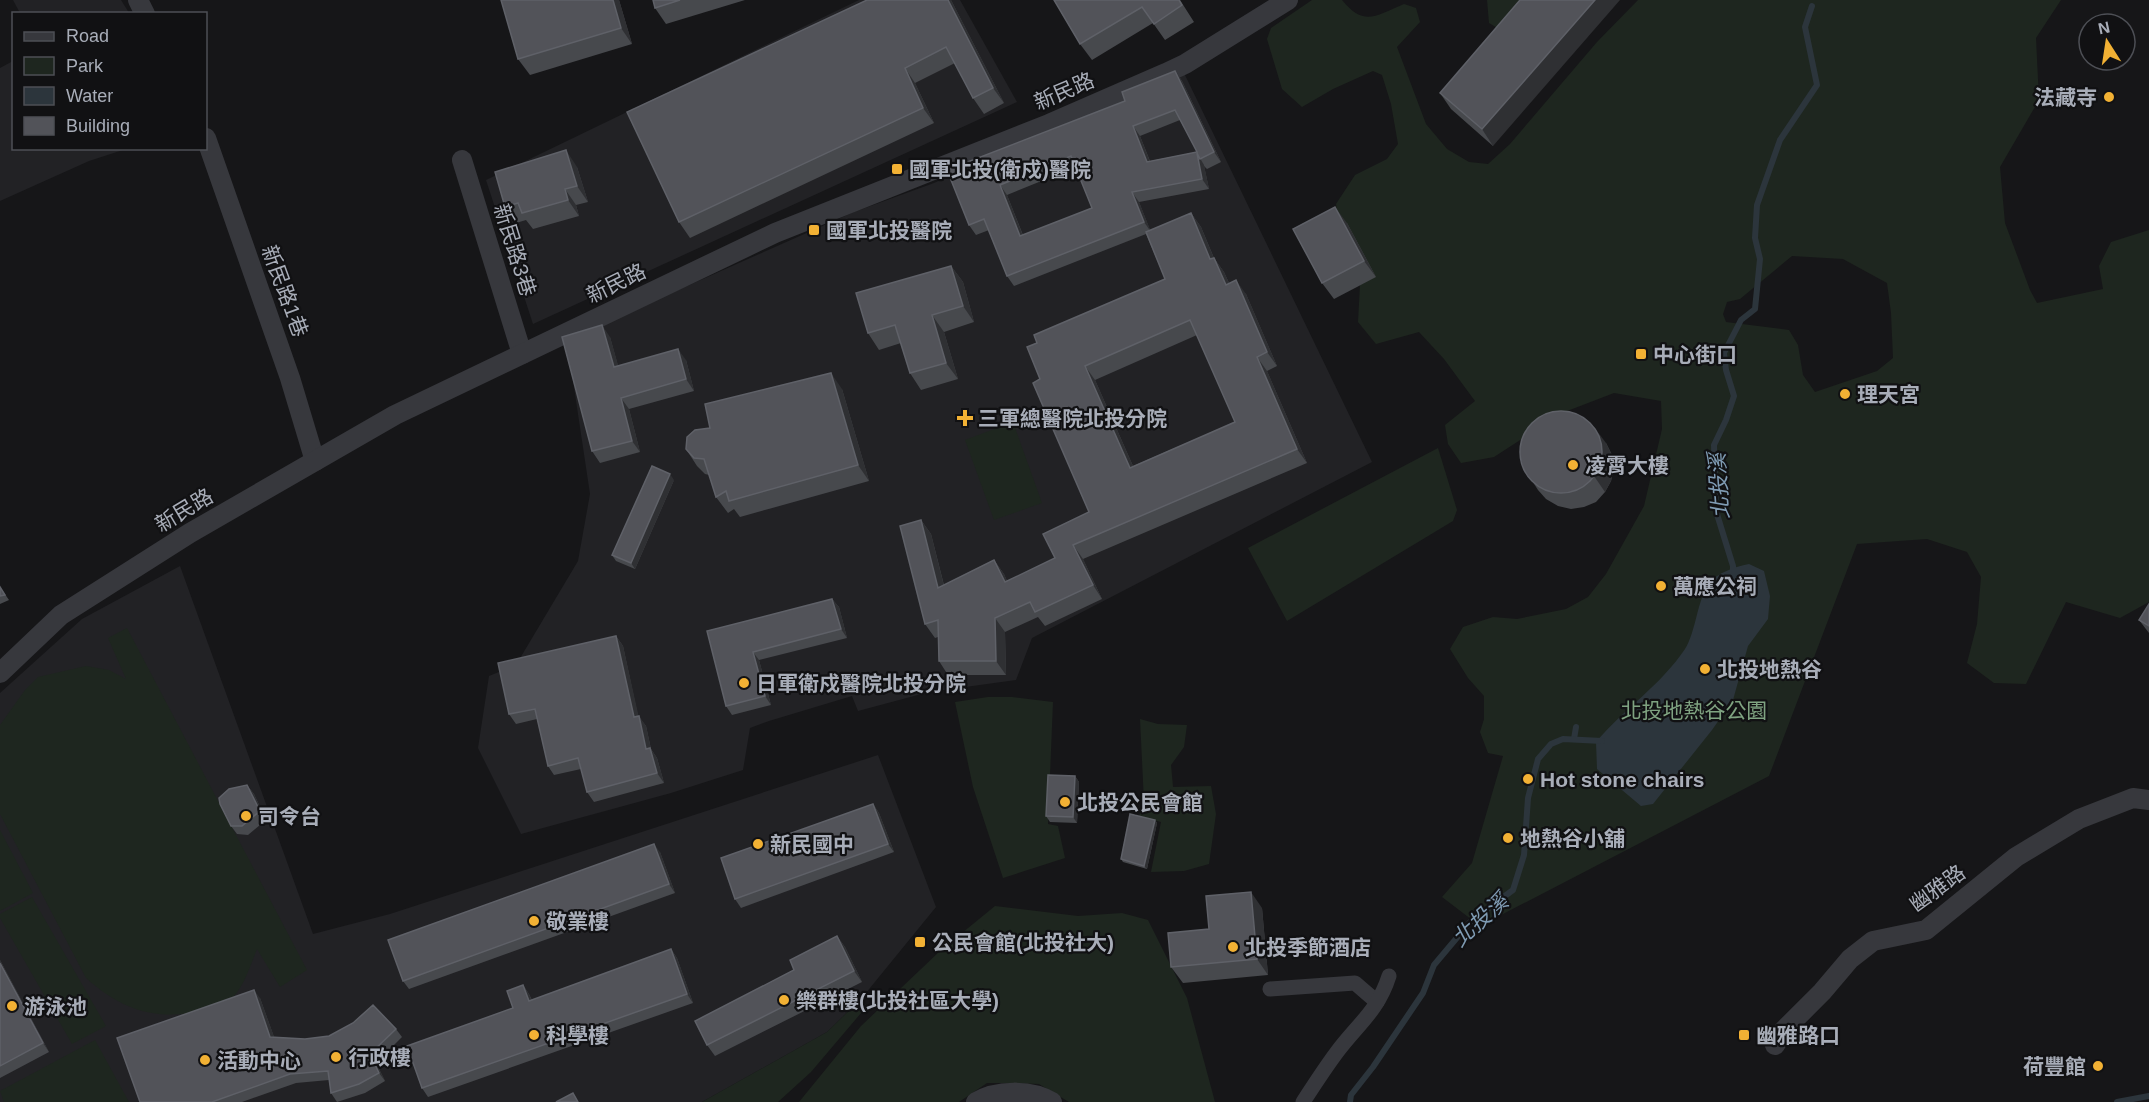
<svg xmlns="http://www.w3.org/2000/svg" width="2149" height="1102" font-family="Arial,'Noto Sans TC',sans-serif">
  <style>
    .built { fill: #222225 }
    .green { fill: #1e261f; fill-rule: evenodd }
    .water { fill: #2c353c }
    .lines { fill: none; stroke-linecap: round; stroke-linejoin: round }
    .stream { stroke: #2c353c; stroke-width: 6 }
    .pedestrian { stroke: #37383d; stroke-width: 15 }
    .minor { stroke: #37383d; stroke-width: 20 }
    .wall { fill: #47494d; fill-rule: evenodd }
    .shaded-wall { fill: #2f3033 }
    .building { fill: #525359; stroke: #5f6168; stroke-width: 1.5; fill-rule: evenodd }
    .poi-dot { fill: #f2b134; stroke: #111113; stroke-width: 2 }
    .labels { text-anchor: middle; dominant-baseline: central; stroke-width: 4.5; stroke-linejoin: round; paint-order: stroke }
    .street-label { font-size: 21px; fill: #a8adb8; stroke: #111113 }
    .poi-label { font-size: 21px; font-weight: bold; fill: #a8adb8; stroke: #111113; text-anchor: start }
    .park-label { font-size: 21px; fill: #7fa381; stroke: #111113 }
    .water-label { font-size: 22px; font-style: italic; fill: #7f9bb3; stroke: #111113 }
  </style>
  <rect width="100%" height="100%" fill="#161618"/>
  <g class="built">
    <path d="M13 0H121L129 13H20Z"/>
    <path d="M859 0H960L1017 102 533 324 486 180Z"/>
    <path d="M13 61 14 148 123 150 89 161 0 201V68Z"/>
    <path d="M1184 73 1372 462 1032 638 1016 680 929 692 858 711 852 696 769 721 750 728 743 770 671 793 521 834 478 748 489 676 516 665 578 561 590 494 572 374 563 341 854 212 934 183Z"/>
    <path d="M180 566 313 934 390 914 878 755 936 907 861 999 827 1032 702 1102H0V693L82 619Z"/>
  </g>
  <g class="green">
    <path d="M1312 0H1342C1364 27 1375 16 1404 4L1416 8 1420 22 1397 47 1426 124 1447 149 1469 162 1488 164 1510 144 1597 42 1638 0H2061L2036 38 2039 100 2000 167 2005 223 2030 290 2037 303 2103 289 2099 266 2111 242 2149 230V602L2120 618 2066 602 2026 684 1994 683 1967 663 1977 624 1981 577 1967 552 1927 539 1857 544 1769 776 1480 926 1442 897 1472 863 1503 756 1488 753 1480 732 1484 719V696L1468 678 1450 649 1463 627 1493 617 1517 619 1566 609 1588 597 1606 574 1644 506 1662 429 1661 401 1614 393 1562 413 1494 457 1461 463 1448 444 1445 425 1475 401 1444 359 1419 332 1376 344 1358 322 1360 285 1375 277 1339 227 1336 204 1355 175 1387 159 1398 144 1391 104 1382 75 1373 71 1333 89 1302 107 1282 89 1267 39 1271 28ZM1792 256 1843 259 1887 283 1891 313 1893 358 1877 371 1815 392 1803 375 1798 345 1789 330 1726 322 1723 314 1727 302 1740 299Z"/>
    <path d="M1487 0H1532L1504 32 1489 23Z"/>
    <path d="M1013 422 1042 503 994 520 965 440Z"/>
    <path d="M1438 448 1457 510 1453 521 1287 621 1248 548Z"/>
    <path d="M127 628 307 970 280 987 257 949C249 969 243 991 225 1005 219 1009 209 1009 202 1011 155 1021 122 1010 86 978L0 814V725L25 690 38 677 86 666 109 670 126 679 108 638Z"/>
    <path d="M988 697H1012L1053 702 1048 824 1058 826 1065 858 1003 878 973 787 955 702Z"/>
    <path d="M1140 719 1158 724 1187 725 1184 747 1171 765 1173 787 1211 786 1216 814 1209 864 1184 871 1151 872 1161 822 1139 816 1144 802Z"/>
    <path d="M0 830 33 893 0 911Z"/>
    <path d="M32 897 106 1026 72 1044 0 918V914Z"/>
    <path d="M995 906 1078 916 1122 913 1148 920 1187 998 1215 1102H1069L1039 1084 1015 1083H987L959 1102H799L861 1026 940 951Z"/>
    <path d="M861 999 867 1006 811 1072 778 1102H702L827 1032Z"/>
    <path d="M95 1040 129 1102H4L0 1091Z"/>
  </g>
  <path class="water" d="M1749 564 1764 571 1770 596 1768 619 1748 646 1733 700 1712 730 1653 804 1641 806 1597 769 1596 742C1624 709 1661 685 1685 649 1696 632 1697 600 1709 584 1716 573 1737 566 1749 564Z"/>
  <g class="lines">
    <g class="stream">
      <path d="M1733 574V566L1716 511 1714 445 1726 420 1734 396 1726 370 1724 353 1741 320 1755 309 1760 259 1755 238 1757 205 1780 140 1817 85 1805 27 1812 6"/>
      <path d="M1574 739 1576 727"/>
      <path d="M1350 1102 1351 1095 1373 1067 1423 993 1434 965 1471 921 1513 890 1524 855 1528 798 1538 759 1551 744 1563 739 1602 741"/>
      <path d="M2117 1102 2149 1096"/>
    </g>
    <g class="pedestrian">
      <path d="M1270 989 1355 983 1377 1002"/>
      <path d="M1303 1102C1314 1085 1325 1068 1337 1052 1357 1025 1378 1011 1389 976"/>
    </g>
    <g class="minor">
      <path d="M138 0 145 14"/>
      <path d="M206 138 290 378 315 461"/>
      <path d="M462 160 522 354"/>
      <path d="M0 673 61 615 190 533 395 415 775 233 1049 124 1166 73 1185 64 1288 0"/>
      <path d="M1775 1045 1784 1030 1822 992 1850 959 1873 941 1926 930 2016 857 2079 819 2133 798 2149 800"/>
      <path d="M976 1102C996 1090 1031 1089 1052 1102"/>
    </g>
  </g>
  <g class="wall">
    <path d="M619 0 632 44 530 75 518 59Z"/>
    <path d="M653 0H745L666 24 655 8Z"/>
    <path d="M867 0H951L1004 103 984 114 973 98 955 63 915 83 934 123 690 238 679 222Z"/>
    <path d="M1054 0H1180L1194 22 1165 40 1153 23 1092 60 1080 44Z"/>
    <path d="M1520 0 1493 146 1451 109 1440 93Z"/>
    <path d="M1175 71 1182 81 1221 162 1207 169 1204 166 1209 189 1139 202 1150 230 1191 213 1201 227 1214 258 1224 272 1229 283 1246 294 1277 366 1267 371 1307 463 1083 559 1102 599 1045 626 1038 617 1005 632 1006 675H948L939 661 938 637 935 638 925 624 921 520 931 534 944 585 994 560 1004 574 1007 581 1055 558 1089 512 1040 379 1037 343 1165 279 1146 234 1014 286 1007 276 989 230 976 235 969 225 947 170 1125 101ZM1180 120 1197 152 1150 161 1140 136ZM1076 167 1092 208 1023 235 1007 195ZM1197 335 1235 422 1133 466 1095 380Z"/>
    <path d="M577 167 588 202 576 205 579 216 533 229 526 220 516 223 505 207Z"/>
    <path d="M1347 223 1376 277 1334 299 1322 283Z"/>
    <path d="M951 266 963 282 974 322 944 332 958 379 921 390 910 373 901 343 879 350 868 333Z"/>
    <path d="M610 337 618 366 686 360 694 391 629 409 640 452 600 463 592 451Z"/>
    <path d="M842 389 869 481 740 517 734 509 728 513 716 497 709 475 705 474 697 466 686 449 710 428Z"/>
    <path d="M1606 443 1612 455 1614 468 1611 481 1605 492 1596 502 1584 507 1571 509 1558 506 1546 499 1538 490 1527 473Z"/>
    <path d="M674 480 635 569 616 561 612 555Z"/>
    <path d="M0 587 9 600 0 604Z"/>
    <path d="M832 599 839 607 847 638 759 660 771 705 732 715 726 706 707 631Z"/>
    <path d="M2149 604V633L2139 620Z"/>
    <path d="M616 636 623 646 638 716 646 726 651 749 657 758 664 783 594 802 587 792 581 769 554 775 548 766 537 719 516 724 509 714Z"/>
    <path d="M1075 776 1079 782 1077 823 1050 822 1046 816Z"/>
    <path d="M247 785 254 794 266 820 248 835 237 834 231 826Z"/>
    <path d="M873 804 879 813 894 852 741 908 735 899Z"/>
    <path d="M1155 820 1157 823 1147 869 1123 862 1121 859Z"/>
    <path d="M660 852 675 893 409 989 403 981Z"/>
    <path d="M1262 908 1268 975 1183 983 1171 967 1209 929Z"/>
    <path d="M837 936 845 947 862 982 715 1056 707 1045 794 970Z"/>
    <path d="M671 949 677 958 693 1003 428 1097 422 1088 513 1008 523 985 529 994 532 1000Z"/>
    <path d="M0 960 49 1052 0 1078Z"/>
    <path d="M260 998 274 1037 305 1039 396 1029 402 1037 376 1063 385 1081 365 1093 337 1102 331 1093 329 1080 296 1083 242 1102H140Z"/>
  </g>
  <g class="shaded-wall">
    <path d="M613 0H619L632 44 621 28Z"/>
    <path d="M948 0H951L1004 103 993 88Z"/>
    <path d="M1595 0H1620L1493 146 1482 129Z"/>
    <path d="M905 68 915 83 934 123 923 108Z"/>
    <path d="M1175 71 1182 81 1221 162 1214 152Z"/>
    <path d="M1133 126 1140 136 1154 172 1147 162Z"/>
    <path d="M566 150 577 167 588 202 577 186Z"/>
    <path d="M1197 153 1204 165 1209 189 1202 179Z"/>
    <path d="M1000 185 1007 195 1027 246 1020 236Z"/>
    <path d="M565 189 576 205 579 216 568 200Z"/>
    <path d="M1132 192 1139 202 1151 232 1144 222Z"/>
    <path d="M1335 207 1347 223 1376 277 1364 261Z"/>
    <path d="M1191 213 1201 227 1220 273 1210 259Z"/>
    <path d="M1214 258 1224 272 1236 299 1226 285Z"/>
    <path d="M951 266 963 282 974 322 963 306Z"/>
    <path d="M1236 280 1246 294 1277 366 1267 352Z"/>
    <path d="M932 315 944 332 958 379 946 363Z"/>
    <path d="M602 325 610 337 622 379 614 367Z"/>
    <path d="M678 349 686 360 694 391 686 379Z"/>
    <path d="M1257 357 1267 371 1307 463 1297 449Z"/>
    <path d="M1085 366 1095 380 1140 482 1130 468Z"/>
    <path d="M831 373 842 389 869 481 858 465Z"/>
    <path d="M621 398 629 409 640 452 632 441Z"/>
    <path d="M1594 427 1606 443 1612 455 1614 468 1611 481 1605 492 1594 476Z"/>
    <path d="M670 474 674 480 635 569 631 563Z"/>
    <path d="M921 520 931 534 948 602 938 588Z"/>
    <path d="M1073 545 1083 559 1102 599 1093 585Z"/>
    <path d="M994 560 1004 574 1014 596 1005 582Z"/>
    <path d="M832 599 839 607 847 638 841 629Z"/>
    <path d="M995 618 1005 632 1006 675 996 661Z"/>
    <path d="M616 636 623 646 641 727 634 717Z"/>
    <path d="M753 652 759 660 771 705 765 696Z"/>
    <path d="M639 716 646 726 651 749 657 758 664 783 657 773 646 749Z"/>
    <path d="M1075 776 1079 782 1077 823 1073 817Z"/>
    <path d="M247 785 254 794 266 820 260 811Z"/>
    <path d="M873 804 879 813 894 852 888 844Z"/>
    <path d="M1155 820 1157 823 1147 869 1144 866Z"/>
    <path d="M654 844 660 852 675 893 669 884Z"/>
    <path d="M1251 892 1262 908 1268 975 1257 959Z"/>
    <path d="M837 936 845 947 862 982 854 971Z"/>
    <path d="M671 949 677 958 693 1003 687 994Z"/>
    <path d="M0 960 49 1052 43 1043 0 963Z"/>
    <path d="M523 985 529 994 535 1009 529 1001Z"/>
    <path d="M254 990 260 998 277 1045 270 1037Z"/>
    <path d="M370 1054 376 1063 385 1081 379 1073Z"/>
  </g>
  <g class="building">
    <path d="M501 0H613L621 28 518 59Z"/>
    <path d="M653 0H680L655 8Z"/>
    <path d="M867 0H948L993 88 973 98 946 47 905 68 923 108 679 222 627 112Z"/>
    <path d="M1054 0H1179L1182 5 1154 24 1142 7 1080 44Z"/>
    <path d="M1520 0H1595L1482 129 1440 93Z"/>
    <path d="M1175 71 1214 152 1200 159 1197 153 1202 179 1132 192 1144 222 1007 276 984 219 969 225 947 170 1125 101 1122 92ZM1175 110 1197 152 1147 162 1133 126ZM1071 156 1092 208 1020 236 1000 185Z"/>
    <path d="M566 150 577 186 565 189 568 200 522 213 518 203 505 207 495 172Z"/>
    <path d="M1335 207 1364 261 1322 283 1293 229Z"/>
    <path d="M1191 213 1210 259 1214 258 1226 285 1236 280 1267 352 1257 357 1297 449 1073 545 1093 585 1035 612 1030 602 995 618 996 661H939L938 620 925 624 900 526 921 520 938 588 994 560 1005 582 1055 558 1043 534 1089 512 1033 383 1040 379 1027 347 1037 343 1034 335 1165 279 1146 232ZM1190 320 1235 422 1130 468 1085 366Z"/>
    <path d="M951 266 963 306 932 315 946 363 910 373 895 325 868 333 856 293Z"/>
    <path d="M602 325 614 367 678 349 686 379 621 398 632 441 592 451 562 337Z"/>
    <path d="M831 373 858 465 729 501 726 491 716 497 704 459 694 458 686 449 687 437 695 430 710 428 705 404Z"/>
    <circle cx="1561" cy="452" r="41"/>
    <path d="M652 466 670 474 631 563 612 555Z"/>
    <path d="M0 587 5 595 0 596Z"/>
    <path d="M832 599 841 629 753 652 765 696 726 706 707 631Z"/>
    <path d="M2149 604V626L2139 620Z"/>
    <path d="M616 636 634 717 639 716 646 749 650 748 657 773 587 792 578 758 548 766 535 709 509 714 498 663Z"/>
    <path d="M1048 775 1075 776 1073 817 1046 816Z"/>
    <path d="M247 785 260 811 242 826H231L220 804 219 798 229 789Z"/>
    <path d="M873 804 888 844 735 899 721 858Z"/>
    <path d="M1130 814 1155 820 1144 866 1121 859Z"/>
    <path d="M654 844 669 884 403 981 388 940Z"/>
    <path d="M1251 892 1257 959 1171 967 1168 933 1209 929 1206 896Z"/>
    <path d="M837 936 854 971 707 1045 695 1021 794 970 790 960Z"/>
    <path d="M671 949 687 994 422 1088 407 1046 513 1008 507 991 523 985 529 1001Z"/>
    <path d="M0 963 43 1043 0 1066Z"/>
    <path d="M254 990 270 1037 305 1039 329 1036 353 1023 373 1005 396 1029 370 1054 379 1073 359 1084 331 1093 328 1071 290 1074 212 1102H140L117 1038Z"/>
    <path d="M573 1093 578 1102H556Z"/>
  </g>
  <g class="poi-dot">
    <circle cx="2109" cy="97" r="6"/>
    <rect x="891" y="163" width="12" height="12" rx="3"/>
    <rect x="808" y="224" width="12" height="12" rx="3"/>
    <rect x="1635" y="348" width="12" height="12" rx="3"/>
    <circle cx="1845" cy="394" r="6"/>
    <path d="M962 409h6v6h6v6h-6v6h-6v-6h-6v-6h6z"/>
    <circle cx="1573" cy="465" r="6"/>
    <circle cx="1661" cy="586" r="6"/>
    <circle cx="1705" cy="669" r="6"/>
    <circle cx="744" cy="683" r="6"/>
    <circle cx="1528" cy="779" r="6"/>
    <circle cx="1065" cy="802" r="6"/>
    <circle cx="246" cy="816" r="6"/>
    <circle cx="1508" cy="838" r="6"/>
    <circle cx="758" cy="844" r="6"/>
    <circle cx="534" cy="921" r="6"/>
    <rect x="914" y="936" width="12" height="12" rx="3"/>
    <circle cx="1233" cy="947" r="6"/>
    <circle cx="784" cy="1000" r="6"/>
    <circle cx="12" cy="1006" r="6"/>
    <circle cx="534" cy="1035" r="6"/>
    <rect x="1738" y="1029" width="12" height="12" rx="3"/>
    <circle cx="336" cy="1057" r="6"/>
    <circle cx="205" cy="1060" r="6"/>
    <circle cx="2098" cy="1066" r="6"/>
  </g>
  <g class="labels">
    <g class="street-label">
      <text transform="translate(1064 91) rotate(-23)">新民路</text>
      <text transform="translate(515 250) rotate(73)">新民路3巷</text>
      <text transform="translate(616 283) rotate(-26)">新民路</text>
      <text transform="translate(285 291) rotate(70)">新民路1巷</text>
      <text transform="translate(184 510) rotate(-31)">新民路</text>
      <text transform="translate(1937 888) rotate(-36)">幽雅路</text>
    </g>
    <g class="poi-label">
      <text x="2097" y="97" text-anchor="end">法藏寺</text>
      <text x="909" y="169">國軍北投(衛戍)醫院</text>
      <text x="826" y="230">國軍北投醫院</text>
      <text x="1653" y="354">中心街口</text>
      <text x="1857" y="394">理天宮</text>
      <text x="978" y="418">三軍總醫院北投分院</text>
      <text x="1585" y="465">凌霄大樓</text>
      <text x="1673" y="586">萬應公祠</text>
      <text x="1717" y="669">北投地熱谷</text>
      <text x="756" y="683">日軍衛戍醫院北投分院</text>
      <text x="1540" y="779">Hot stone chairs</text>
      <text x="1077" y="802">北投公民會館</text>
      <text x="258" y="816">司令台</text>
      <text x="1520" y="838">地熱谷小舖</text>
      <text x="770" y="844">新民國中</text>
      <text x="546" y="921">敬業樓</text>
      <text x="932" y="942">公民會館(北投社大)</text>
      <text x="1245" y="947">北投季節酒店</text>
      <text x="796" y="1000">樂群樓(北投社區大學)</text>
      <text x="24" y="1006">游泳池</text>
      <text x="546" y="1035">科學樓</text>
      <text x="1756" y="1035">幽雅路口</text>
      <text x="348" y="1057">行政樓</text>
      <text x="217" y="1060">活動中心</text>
      <text x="2086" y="1066" text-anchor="end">荷豐館</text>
    </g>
    <g class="park-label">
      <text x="1694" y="710">北投地熱谷公園</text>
    </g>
    <g class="water-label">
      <text transform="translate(1719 486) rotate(-94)">北投溪</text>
      <text transform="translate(1480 920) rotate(-42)">北投溪</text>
    </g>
  </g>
  <rect x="12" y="12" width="195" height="138" fill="#111113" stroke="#4d4f55" stroke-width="1.5"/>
  <rect x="24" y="32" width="30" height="9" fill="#37383d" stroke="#4d4f55" stroke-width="1.5"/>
  <text x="66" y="42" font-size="18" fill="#a8adb8">Road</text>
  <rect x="24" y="57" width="30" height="18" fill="#1e261f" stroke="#4d4f55" stroke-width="1.5"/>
  <text x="66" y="72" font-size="18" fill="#a8adb8">Park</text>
  <rect x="24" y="87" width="30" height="18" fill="#2c353c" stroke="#4d4f55" stroke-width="1.5"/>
  <text x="66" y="102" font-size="18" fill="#a8adb8">Water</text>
  <rect x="24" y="117" width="30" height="18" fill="#525359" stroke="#4d4f55" stroke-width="1.5"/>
  <text x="66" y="132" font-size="18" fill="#a8adb8">Building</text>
  <g transform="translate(2107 42) rotate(348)"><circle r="28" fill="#111113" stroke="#4d4f55" stroke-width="1.5"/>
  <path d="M0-4.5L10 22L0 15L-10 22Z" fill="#f2b134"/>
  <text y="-9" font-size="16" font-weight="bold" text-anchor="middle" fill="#a8adb8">N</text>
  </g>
</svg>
